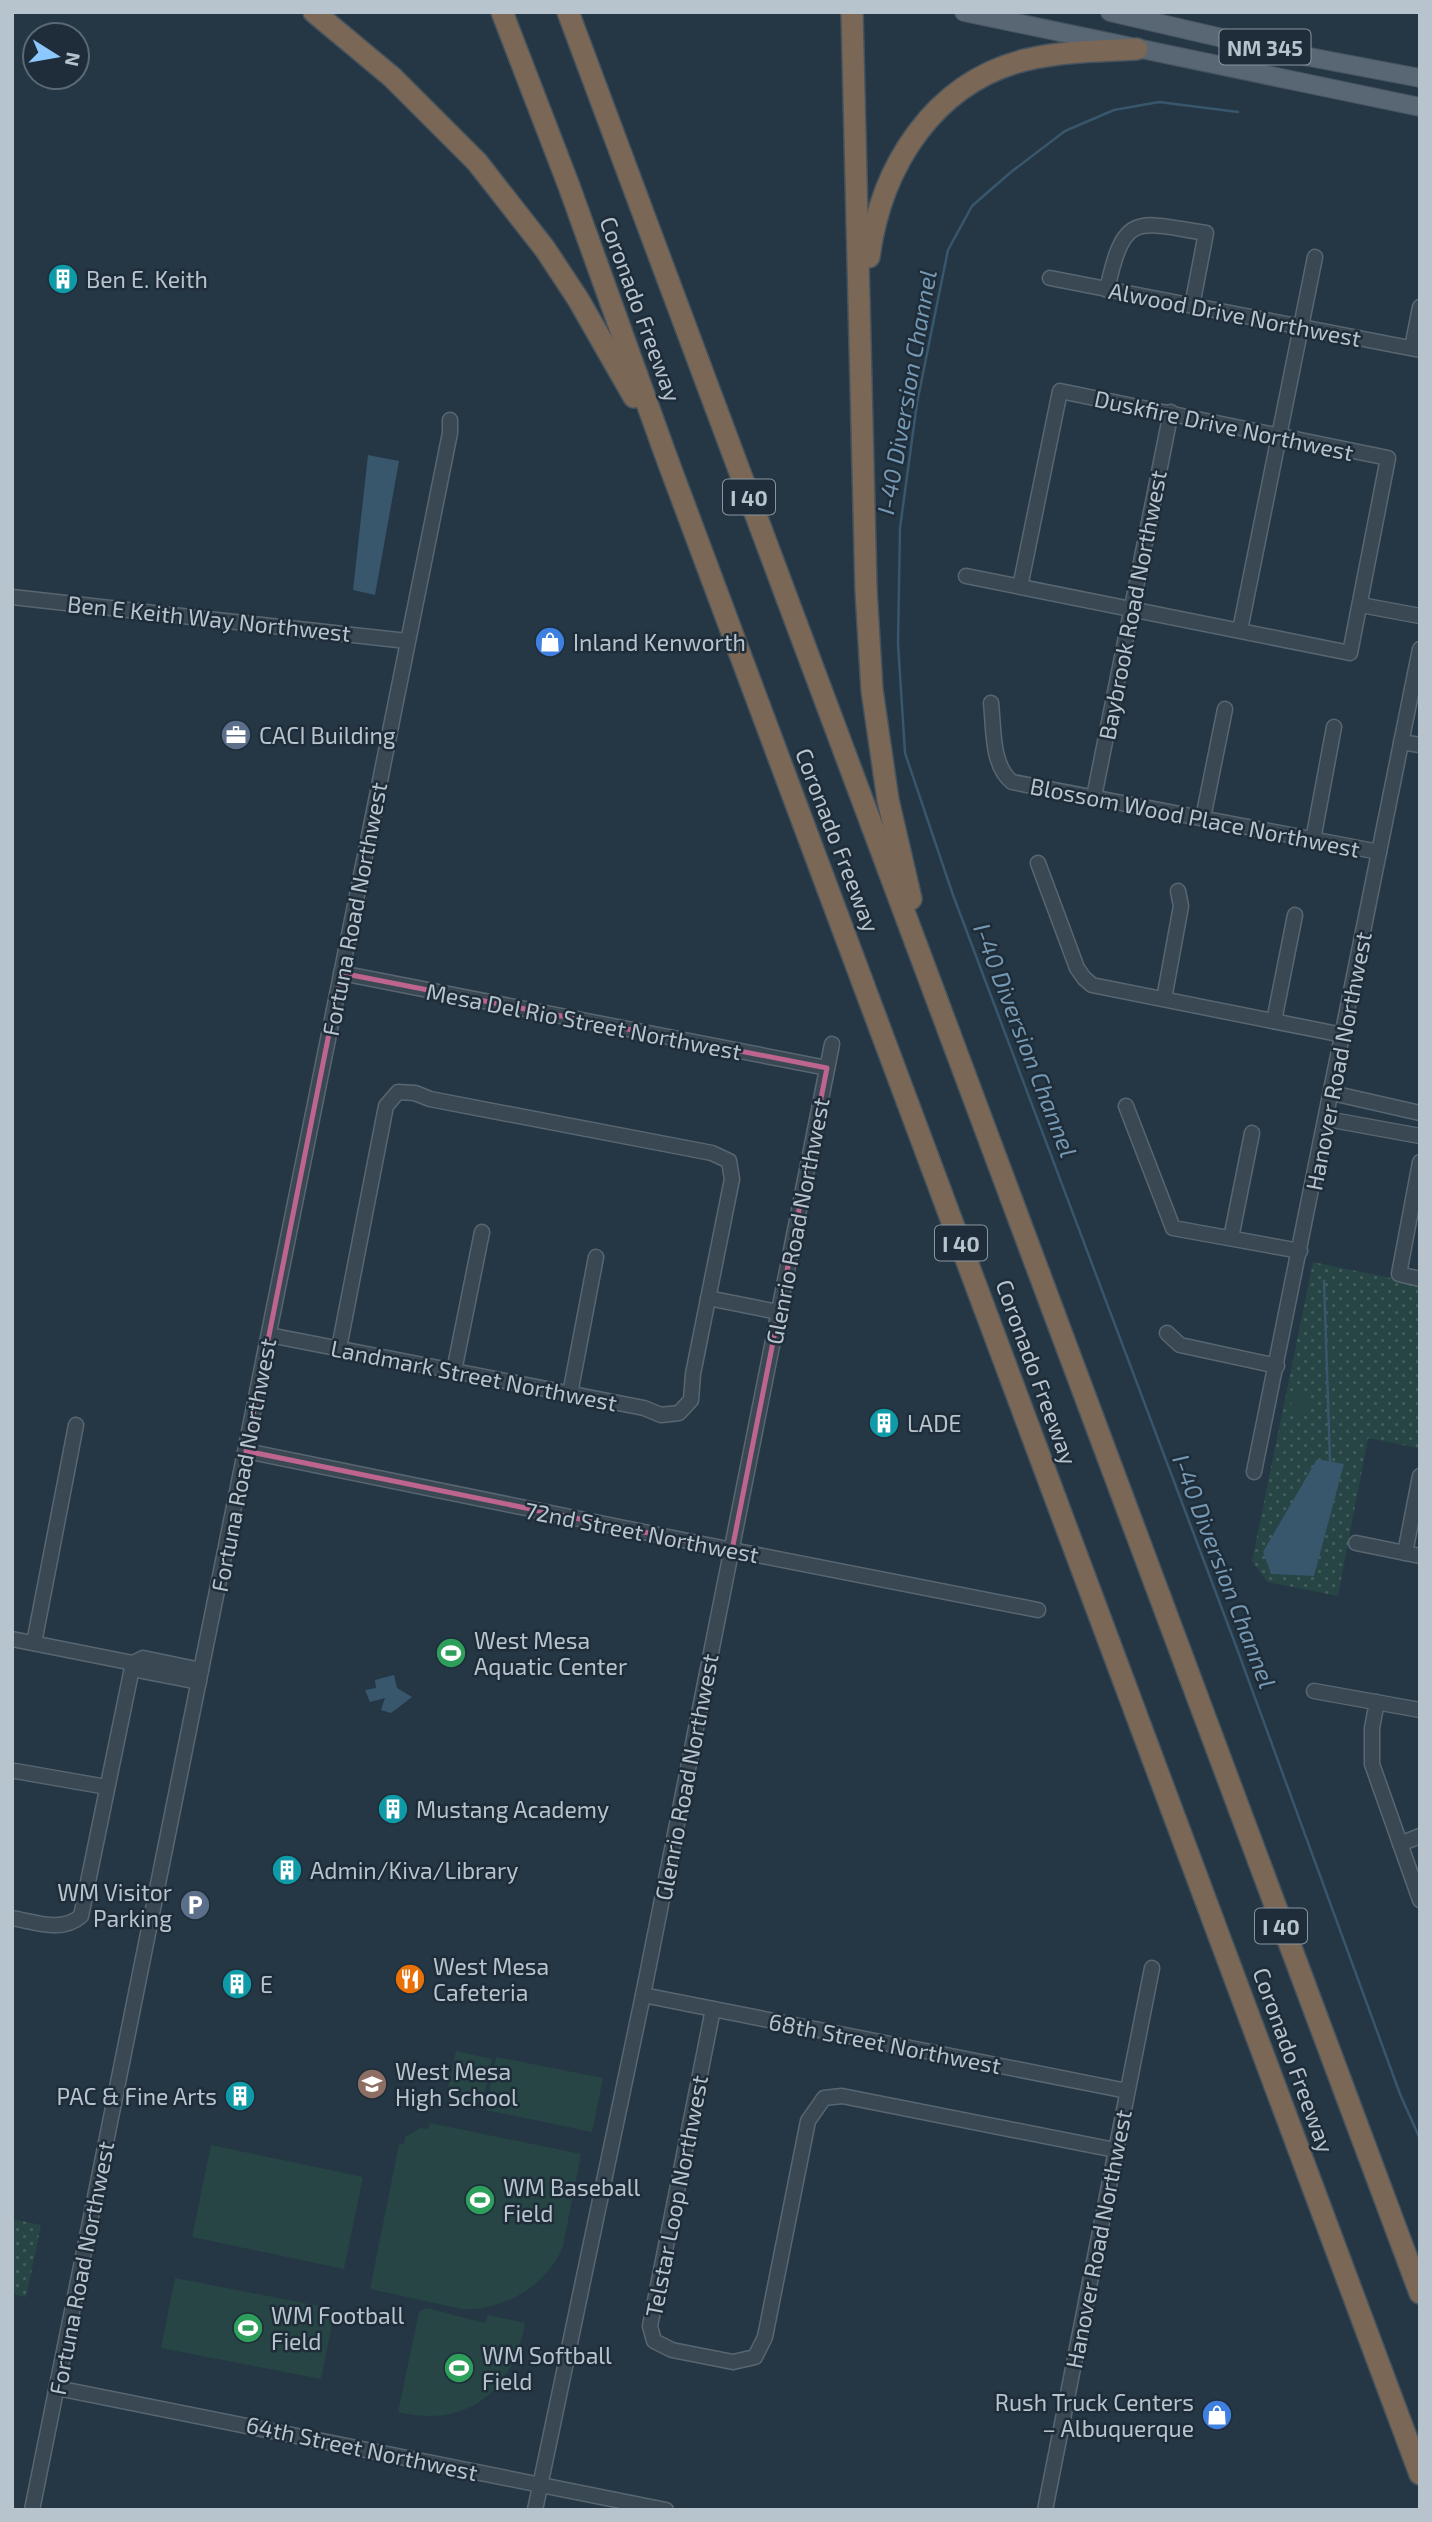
<svg xmlns="http://www.w3.org/2000/svg" width="1432" height="2522" font-family="'Exo 2',sans-serif">
  <style>
    .grass { fill: url(#grass-dots) }
    .garden { fill: #274544 }
    .water { fill: #38566c }
    .lines { fill: none; stroke-linecap: round; stroke-linejoin: round }
    .stream { stroke: #38566c; stroke-width: 2.5 }
    .minor-casing { stroke: #586671; stroke-width: 17 }
    .major-casing { stroke: #475460; stroke-width: 20 }
    .highway-casing { stroke: #45535e; stroke-width: 24 }
    .minor { stroke: #3a4854; stroke-width: 14 }
    .major { stroke: #586773; stroke-width: 18 }
    .highway { stroke: #7a6756; stroke-width: 21 }
    .marked { fill: none; stroke: #bd658e; stroke-width: 5; stroke-linejoin: round }
    .labels { text-anchor: middle; dominant-baseline: central; stroke-width: 5; stroke-linejoin: round; paint-order: stroke }
    .shield { fill: #1e2d39; stroke: #8996a1; stroke-width: 2 }
    .shield-label { font-size: 21px; font-weight: bold; fill: #b7c3cd }
    .poi-label { font-size: 23px; fill: #b7c3cd; stroke: #1e2d39; text-anchor: start }
    .street-label { font-size: 23px; fill: #b7c3cd; stroke: #1e2d39 }
    .water-label { font-size: 24px; font-style: italic; fill: #7698b2; stroke: #1e2d39 }
  </style>
  <defs>
    <pattern id="grass-dots" width="8" height="8" patternUnits="userSpaceOnUse" patternTransform="scale(1.75)"><rect width="8" height="8" fill="#274544"/><path d="M2 2h.1M6 6h.1" fill="none" stroke="#445e5e" stroke-width="1.8" stroke-linecap="round"/></pattern>
  </defs>
  <rect width="100%" height="100%" fill="#253744"/>
  <g class="grass">
    <path d="M1313 1262 1420 1284 1418 1448 1368 1438 1338 1596 1267 1582 1252 1561Z"/>
    <path d="M12 2219 41 2225 26 2297 12 2294Z"/>
  </g>
  <g class="garden">
    <path d="M1304 1388 1311 1412 1303 1416 1297 1414 1291 1404 1294 1392Z"/>
    <path d="M456 2051 492 2059 482 2105 446 2098Z"/>
    <path d="M496 2057 603 2078 592 2132 486 2110Z"/>
    <path d="M430 2123 581 2154 563 2246C548 2285 504 2311 462 2309L370 2289 399 2144H404L405 2137 420 2128 428 2129Z"/>
    <path d="M211 2145 363 2177 344 2269 192 2237Z"/>
    <path d="M175 2278 335 2309 321 2379 161 2348Z"/>
    <path d="M426 2308 485 2323 488 2315 525 2323C514 2390 467 2429 398 2412L419 2312Z"/>
  </g>
  <g class="water">
    <path d="M368 455 399 461 375 595 353 590Z"/>
    <path d="M1317 1459 1344 1464 1314 1576 1271 1574 1263 1552Z"/>
    <path d="M394 1675 397 1688 412 1697 391 1713 381 1710 385 1698 370 1702 365 1690 376 1688 375 1680Z"/>
  </g>
  <g class="lines">
    <g class="stream">
      <path d="M1238 112 1159 102 1114 110 1065 131 1011 172 972 206 948 250 917 403 900 528 898 643 905 753 953 895 1236 1646 1400 2094 1420 2139"/>
      <path d="M1324 1281 1330 1461"/>
    </g>
    <g class="minor-casing">
      <g id="minor">
        <path d="M1050 278 1420 350"/>
        <path d="M1107 290C1124 211 1136 222 1206 233L1192 306"/>
        <path d="M1412 348 1420 307"/>
        <path d="M966 576 1350 653 1388 458 1060 391 1020 587"/>
        <path d="M12 597 407 641"/>
        <path d="M1361 605 1420 616"/>
        <path d="M1240 630 1315 257"/>
        <path d="M991 703C994 728 991 765 1012 782L1379 852"/>
        <path d="M1401 742 1420 745"/>
        <path d="M1094 797 1171 412"/>
        <path d="M1203 818 1225 709"/>
        <path d="M1313 840 1334 727"/>
        <path d="M1038 863 1077 968 1084 978 1092 985 1343 1035"/>
        <path d="M341 973 827 1068"/>
        <path d="M1164 999 1181 906 1178 891"/>
        <path d="M1274 1021 1295 915"/>
        <path d="M1332 1093 1420 1113"/>
        <path d="M1126 1106 1173 1228 1300 1251"/>
        <path d="M1327 1119 1420 1136"/>
        <path d="M1420 1162 1399 1274 1420 1279"/>
        <path d="M1231 1238 1252 1133"/>
        <path d="M708 1298 778 1312"/>
        <path d="M1167 1333 1180 1345 1277 1366"/>
        <path d="M269 1335 644 1408 661 1415 679 1413 691 1400 693 1374 732 1179 729 1161 712 1153 430 1099 415 1093 398 1092 386 1106 339 1348"/>
        <path d="M454 1371 482 1232"/>
        <path d="M570 1394 596 1257"/>
        <path d="M246 1451 732 1550 1038 1610"/>
        <path d="M1254 1472 1420 649"/>
        <path d="M1356 1543 1420 1556"/>
        <path d="M1405 1553 1420 1476"/>
        <path d="M12 1639 133 1663 142 1671 199 1682"/>
        <path d="M34 1643 76 1425"/>
        <path d="M133 1663 143 1658 201 1670"/>
        <path d="M1314 1691 1420 1710"/>
        <path d="M1377 1702 1372 1728V1764L1420 1900"/>
        <path d="M15 1771 107 1787"/>
        <path d="M1400 1844 1420 1836"/>
        <path d="M12 1918C35 1922 62 1933 81 1916L133 1663"/>
        <path d="M643 1995 1127 2091"/>
        <path d="M713 2009 650 2326 654 2341 672 2350 733 2362 755 2357 765 2337 808 2121 824 2098 842 2096 1115 2150"/>
        <path d="M57 2388 666 2510"/>
        <path d="M32 2510 450 433V420"/>
        <path d="M535 2510 643 1995 832 1044"/>
        <path d="M1045 2510 1152 1968"/>
      </g>
    </g>
    <g class="major-casing">
      <g id="major">
        <path d="M964 12 1420 107"/>
        <path d="M1110 12 1283 52 1420 78"/>
      </g>
    </g>
    <g class="highway-casing">
      <g id="highway">
        <path d="M314 12 392 77 477 162 545 249 578 299 634 397"/>
        <path d="M502 12 569 186 666 456 1420 2474"/>
        <path d="M568 12 1420 2293"/>
        <path d="M852 12 866 590 872 690 888 800 911 899"/>
        <path d="M869 257C881 167 933 83 1025 60 1062 51 1099 51 1137 49"/>
      </g>
    </g>
    <use href="#minor" class="minor"/>
    <use href="#major" class="major"/>
    <use href="#highway" class="highway"/>
  </g>
  <path class="marked" d="M341 973 827 1068 732 1550 246 1451Z"/>
  <defs>
    <g id="building-disc" transform="scale(1.575)"><circle r="9.5" fill="#0f9aa8" stroke="#1e2d39"/><path d="M-4-6H4V6H1V3H-1V6H-4ZM-2.5-4.3h1.7v1.8h-1.7ZM.8-4.3h1.7v1.8H.8ZM-2.5-1h1.7V.8h-1.7ZM.8-1h1.7V.8H.8Z" fill="#fff"/></g>
    <g id="shop-disc" transform="scale(1.575)"><circle r="9.5" fill="#3f7fe0" stroke="#1e2d39"/><path d="M-5-2.5h2.3a2.7 3.5 0 0 1 5.4 0H5L5.5 6h-11ZM-1.5-2.5h3a1.5 2.3 0 0 0-3 0Z" fill="#fff"/></g>
    <g id="office-disc" transform="scale(1.575)"><circle r="9.5" fill="#5c6f8a" stroke="#1e2d39"/><path d="M-6-3h4V-5.5h4V-3h4V5H-6ZM-1-4.5V-3h2v-1.5ZM-6 0V1H6V0Z" fill="#fff"/></g>
    <g id="stadium-disc" transform="scale(1.575)"><circle r="9.5" fill="#2e9e5b" stroke="#1e2d39"/><path d="M0-5a6.5 5 0 1 0 0 10a6.5 5 0 1 0 0-10ZM-3.5-1.8h7v3.6h-7Z" fill="#fff"/></g>
    <g id="parking-disc" transform="scale(1.575)"><circle r="9.5" fill="#5c6f8a" stroke="#1e2d39"/><path d="M-3.5-5.5H1a3.5 3.5 0 0 1 0 7H-1V5.5H-3.5ZM-1-3.4V-.6H.8a1.4 1.4 0 0 0 0-2.8Z" fill="#fff"/></g>
    <g id="restaurant-disc" transform="scale(1.575)"><circle r="9.5" fill="#e8710a" stroke="#1e2d39"/><path d="M-5-6h1v4h1v-4h1v4h1v-4h1v5L-1.5 .5V6h-2V.5L-5-1ZM5-6V6H3V1.5H1.5Q1.5-4 5-6Z" fill="#fff"/></g>
    <g id="school-disc" transform="scale(1.575)"><circle r="9.5" fill="#8d6e63" stroke="#1e2d39"/><path d="M0-5L7-2L0 1L-7-2ZM-4 1L0 2.5L4 1V4Q0 6-4 4Z" fill="#fff"/></g>
  </defs>
  <g fill-rule="evenodd">
    <use href="#building-disc" x="63" y="279"/>
    <use href="#shop-disc" x="550" y="642"/>
    <use href="#office-disc" x="236" y="735"/>
    <use href="#building-disc" x="884" y="1423"/>
    <use href="#stadium-disc" x="451" y="1653"/>
    <use href="#building-disc" x="393" y="1809"/>
    <use href="#building-disc" x="287" y="1870"/>
    <use href="#parking-disc" x="195" y="1905"/>
    <use href="#restaurant-disc" x="410" y="1979"/>
    <use href="#building-disc" x="237" y="1984"/>
    <use href="#school-disc" x="372" y="2084"/>
    <use href="#building-disc" x="240" y="2096"/>
    <use href="#stadium-disc" x="480" y="2200"/>
    <use href="#stadium-disc" x="248" y="2328"/>
    <use href="#stadium-disc" x="459" y="2368"/>
    <use href="#shop-disc" x="1217" y="2415"/>
  </g>
  <g class="labels">
    <g class="shield">
      <rect x="1219.5" y="29.5" width="91" height="35" rx="5"/>
      <rect x="723" y="479.5" width="52" height="35" rx="5"/>
      <rect x="935" y="1225.5" width="52" height="35" rx="5"/>
      <rect x="1255" y="1908.5" width="52" height="35" rx="5"/>
    </g>
    <g class="shield-label">
      <text x="1265" y="47">NM 345</text>
      <text x="749" y="497">I 40</text>
      <text x="961" y="1243">I 40</text>
      <text x="1281" y="1926">I 40</text>
    </g>
    <g class="poi-label">
      <text x="86" y="279">Ben E. Keith</text>
      <text x="573" y="642">Inland Kenworth</text>
      <text x="259" y="735">CACI Building</text>
      <text x="907" y="1423">LADE</text>
      <text x="474" y="1640">West Mesa<tspan x="474" dy="26">Aquatic Center</tspan></text>
      <text x="416" y="1809">Mustang Academy</text>
      <text x="310" y="1870">Admin/Kiva/Library</text>
      <text x="172" y="1892" text-anchor="end">WM Visitor<tspan x="172" dy="26">Parking</tspan></text>
      <text x="433" y="1966">West Mesa<tspan x="433" dy="26">Cafeteria</tspan></text>
      <text x="260" y="1984">E</text>
      <text x="395" y="2071">West Mesa<tspan x="395" dy="26">High School</tspan></text>
      <text x="217" y="2096" text-anchor="end">PAC &amp; Fine Arts</text>
      <text x="503" y="2187">WM Baseball<tspan x="503" dy="26">Field</tspan></text>
      <text x="271" y="2315">WM Football<tspan x="271" dy="26">Field</tspan></text>
      <text x="482" y="2355">WM Softball<tspan x="482" dy="26">Field</tspan></text>
      <text x="1194" y="2402" text-anchor="end">Rush Truck Centers<tspan x="1194" dy="26">– Albuquerque</tspan></text>
    </g>
    <g class="street-label">
      <text transform="translate(641 309) rotate(70)">Coronado Freeway</text>
      <text transform="translate(1235 314) rotate(11)">Alwood Drive Northwest</text>
      <text transform="translate(1224 425) rotate(12)">Duskfire Drive Northwest</text>
      <text transform="translate(1132 605) rotate(-79)">Baybrook Road Northwest</text>
      <text transform="translate(209 618) rotate(6)">Ben E Keith Way Northwest</text>
      <text transform="translate(1195 817) rotate(11)">Blossom Wood Place Northwest</text>
      <text transform="translate(838 840) rotate(69)">Coronado Freeway</text>
      <text transform="translate(354 909) rotate(-79)">Fortuna Road Northwest</text>
      <text transform="translate(584 1021) rotate(11)">Mesa Del Rio Street Northwest</text>
      <text transform="translate(1338 1061) rotate(-79)">Hanover Road Northwest</text>
      <text transform="translate(797 1221) rotate(-79)">Glenrio Road Northwest</text>
      <text transform="translate(1037 1372) rotate(70)">Coronado Freeway</text>
      <text transform="translate(474 1375) rotate(11)">Landmark Street Northwest</text>
      <text transform="translate(243 1465) rotate(-79)">Fortuna Road Northwest</text>
      <text transform="translate(642 1532) rotate(11)">72nd Street Northwest</text>
      <text transform="translate(686 1777) rotate(-79)">Glenrio Road Northwest</text>
      <text transform="translate(885 2043) rotate(11)">68th Street Northwest</text>
      <text transform="translate(1294 2060) rotate(70)">Coronado Freeway</text>
      <text transform="translate(676 2196) rotate(-79)">Telstar Loop Northwest</text>
      <text transform="translate(1098 2239) rotate(-79)">Hanover Road Northwest</text>
      <text transform="translate(81 2268) rotate(-79)">Fortuna Road Northwest</text>
      <text transform="translate(362 2448) rotate(12)">64th Street Northwest</text>
    </g>
    <g class="water-label">
      <text transform="translate(906 392) rotate(-80)">I-40 Diversion Channel</text>
      <text transform="translate(1026 1040) rotate(69)">I-40 Diversion Channel</text>
      <text transform="translate(1225 1571) rotate(69)">I-40 Diversion Channel</text>
    </g>
  </g>
  <rect width="1432" height="2522" fill="none" stroke="#b7c3cd" stroke-width="28"/>
  <g transform="translate(56 56) rotate(101)"><circle r="33" fill="#1e2d39" stroke="#5b6974" stroke-width="2"/>
  <path d="M0-5L12 26L0 18L-12 26Z" fill="#8cc8fe"/>
  <text y="-10" font-size="19" font-weight="bold" text-anchor="middle" fill="#b7c3cd">N</text>
  </g>
</svg>
